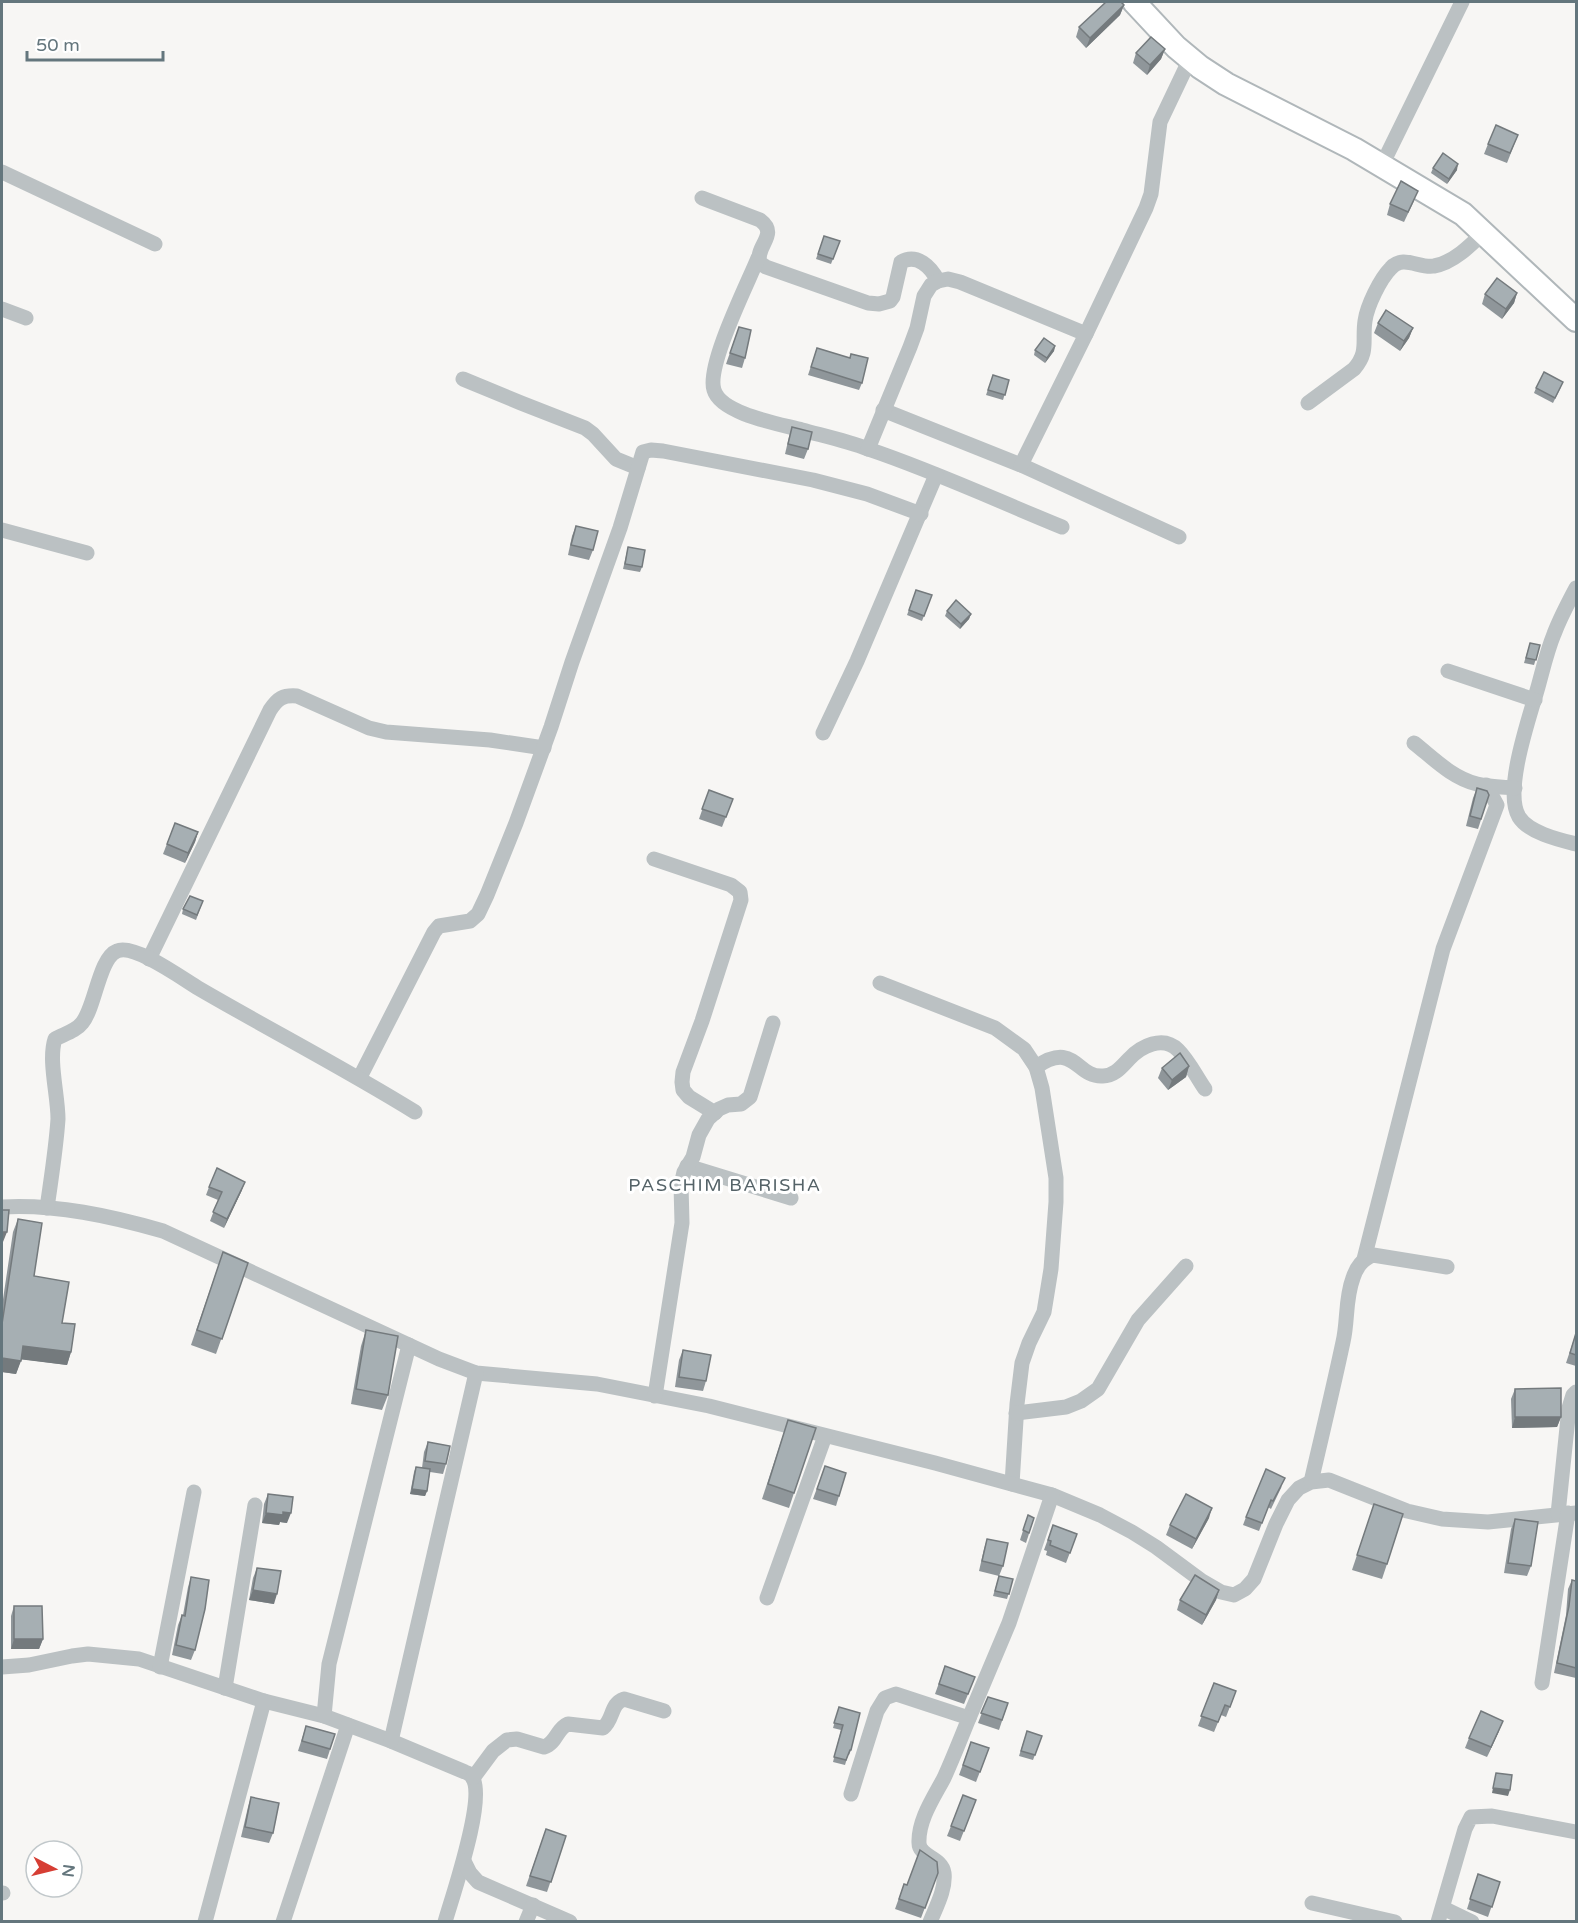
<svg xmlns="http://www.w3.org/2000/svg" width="1578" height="1923" font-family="'Varela Round',sans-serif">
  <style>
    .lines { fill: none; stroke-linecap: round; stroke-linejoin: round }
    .secondary-casing { stroke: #b0b7ba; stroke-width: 26 }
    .street { stroke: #bbc1c3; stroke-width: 15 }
    .secondary { stroke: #fff; stroke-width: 22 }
    .wall { fill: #8f969a }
    .shaded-wall { fill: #747a7d }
    .building { fill: #a6afb3; stroke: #747a7d; stroke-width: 1.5 }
    .labels { text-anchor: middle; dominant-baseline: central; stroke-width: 6; stroke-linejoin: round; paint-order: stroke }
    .neighbourhood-label { font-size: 18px; letter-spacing: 1.5px; fill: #556368; stroke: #fff }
  </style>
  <rect width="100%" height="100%" fill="#f7f6f4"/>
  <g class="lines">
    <g class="secondary-casing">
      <path id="secondary" d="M1134 2 1176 47 1200 67 1226 84 1354 149 1463 214 1576 320"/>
    </g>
    <g class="street">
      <path d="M1382 165 1462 2"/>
      <path d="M2 172 155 244"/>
      <path d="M702 198 760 220C780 235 754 246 760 263L766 267 868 303 879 304 890 301 893 297 901 262C917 253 931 267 938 281"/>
      <path d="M758 258C748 283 706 366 714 390 721 414 780 424 802 430 824 436 847 441 868 449 934 471 998 501 1062 527"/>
      <path d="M2 309 26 318"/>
      <path d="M463 379 521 403 585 428 593 434 616 459 638 468"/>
      <path d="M1308 403 1354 369C1369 352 1362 341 1365 321 1367 306 1380 279 1391 268 1403 254 1420 269 1434 266 1453 263 1471 245 1483 233"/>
      <path d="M883 410 1021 465 1179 537"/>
      <path d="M868 449 910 347 917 328 924 296 931 285 938 281 948 279 960 282 1086 334"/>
      <path d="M1021 465 1086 334 1146 208 1151 194 1160 122 1190 59"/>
      <path d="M2 530 87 553"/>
      <path d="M1576 588C1568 603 1560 618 1554 634 1547 651 1543 669 1538 687 1530 716 1503 791 1519 817 1529 833 1560 840 1576 844"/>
      <path d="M1448 671 1535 700"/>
      <path d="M823 733 857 661 936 475"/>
      <path d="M1414 743C1433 758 1452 778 1477 784 1489 787 1502 787 1515 788"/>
      <path d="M654 859 731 885 740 892 741 900 702 1021 683 1072 682 1082 683 1090 689 1097 715 1113"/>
      <path d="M149 959 270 710C278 698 283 695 297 696L369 728 386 732 490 740 544 748"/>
      <path d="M880 983 995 1028 1024 1049 1036 1067 1042 1088 1056 1178V1202L1051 1269 1044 1312 1029 1343 1022 1363 1017 1404 1012 1484"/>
      <path d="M1036 1067C1075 1040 1076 1078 1103 1076 1115 1076 1122 1066 1129 1059 1141 1046 1163 1035 1178 1050 1189 1061 1196 1076 1205 1089"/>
      <path d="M360 1077 434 932 439 926 470 921 478 914 487 895 516 823 551 727 572 662 620 528 643 452 651 450 663 451 813 480 867 494 921 514"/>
      <path d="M687 1166 791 1198"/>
      <path d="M2 1207C56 1204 111 1216 163 1231L439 1359 476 1373 597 1384 709 1406 935 1463 1052 1495 1100 1515 1132 1532 1156 1547 1202 1581 1221 1592 1234 1595 1245 1589 1254 1579 1276 1524 1288 1500 1299 1488 1311 1482 1329 1480 1407 1511 1442 1519 1488 1522 1576 1513"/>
      <path d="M47 1208C51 1179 56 1149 58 1119 58 1095 48 1060 55 1039 64 1034 76 1031 82 1023 95 1008 99 958 117 951 134 943 183 979 198 988 270 1030 344 1068 415 1112"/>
      <path d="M1364 1259 1443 949 1497 805 1486 785"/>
      <path d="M655 1396 682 1223 681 1185 684 1172 693 1157 699 1135 708 1119 719 1109 728 1105 741 1104 750 1097 773 1023"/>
      <path d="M1016 1413 1066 1407 1081 1401 1098 1389 1138 1320 1186 1266"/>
      <path d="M1311 1482C1322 1435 1333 1389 1343 1342 1348 1321 1345 1299 1353 1278 1357 1266 1362 1260 1373 1255L1447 1267"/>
      <path d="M1558 1514 1569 1408 1573 1395 1576 1392"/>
      <path d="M767 1598 825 1436"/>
      <path d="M2 1667 29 1665 72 1656 88 1654 139 1659 264 1701 324 1716 391 1741 465 1772C468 1773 471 1775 472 1777 487 1797 452 1897 445 1922"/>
      <path d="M160 1667 194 1492"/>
      <path d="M1542 1683 1568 1513"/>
      <path d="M225 1688 255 1505"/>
      <path d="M324 1716 329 1664 409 1345"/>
      <path d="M969 1718 1009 1623 1052 1495"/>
      <path d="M391 1741 476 1373"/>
      <path d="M473 1778 493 1751 507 1740 517 1739 544 1747C557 1743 556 1729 568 1724L603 1728C614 1719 610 1704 624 1699L664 1711"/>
      <path d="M851 1794 877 1711 885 1698 896 1694 969 1718C961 1738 953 1758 944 1778 934 1797 918 1820 919 1843 919 1857 942 1857 944 1873 946 1889 936 1907 930 1922"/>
      <path d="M464 1861 470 1873 478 1882 570 1922"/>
      <path d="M2 1893H3"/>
      <path d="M1312 1903 1395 1922"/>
      <path d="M1443 1908 1472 1922"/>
      <path d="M205 1922 264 1701"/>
      <path d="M283 1922 348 1725"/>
      <path d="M526 1922 533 1905"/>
      <path d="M1438 1922 1465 1829 1471 1817 1492 1816 1576 1832"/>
    </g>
    <use href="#secondary" class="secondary"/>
  </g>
  <g class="wall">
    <path d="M1124 5 1120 15 1086 48 1076 37 1079 27Z"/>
    <path d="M1165 49 1161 59 1147 75 1133 63 1136 53Z"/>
    <path d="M1518 135 1507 163 1484 154 1488 144Z"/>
    <path d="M1433 168 1457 170 1447 184 1431 173Z"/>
    <path d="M1414 201 1404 222 1387 215 1390 204Z"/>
    <path d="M824 236 840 241 831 264 816 259Z"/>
    <path d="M1517 293 1514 303 1502 319 1482 304 1485 294Z"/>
    <path d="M1378 323 1413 328 1409 338 1400 351 1374 333Z"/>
    <path d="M739 327 745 358 742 368 726 364Z"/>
    <path d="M1055 346 1054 351 1045 363 1034 355 1035 350Z"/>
    <path d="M817 348 849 358 862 383 859 390 808 375Z"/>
    <path d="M993 375 1009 380 1003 400 986 395Z"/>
    <path d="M1561 387 1553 403 1534 393 1536 388Z"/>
    <path d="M792 427 808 449 804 459 785 454 789 437Z"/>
    <path d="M576 526 593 550 589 560 568 555 572 536Z"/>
    <path d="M628 547 642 567 640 572 623 569Z"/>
    <path d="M916 590 932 595 922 621 907 615Z"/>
    <path d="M947 611 971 614 969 619 960 629 945 616Z"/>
    <path d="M1530 643 1540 645 1534 665 1524 663Z"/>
    <path d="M1477 788 1489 795 1478 829 1466 826 1473 798Z"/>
    <path d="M709 790 733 799 722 827 699 819Z"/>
    <path d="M175 823 198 832 195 842 185 863 163 854Z"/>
    <path d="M203 901 196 920 182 914 183 909Z"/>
    <path d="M1189 1066 1186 1077 1168 1090 1158 1078 1162 1068Z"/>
    <path d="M209 1187 242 1190 224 1228 210 1221 218 1200 206 1195Z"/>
    <path d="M18 1219 34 1276 62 1323 71 1352 67 1365 21 1359 16 1374 2 1372V1306L13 1232Z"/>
    <path d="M223 1252 248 1263 216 1354 191 1345Z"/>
    <path d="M366 1330 388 1395 382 1410 351 1404 361 1346Z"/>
    <path d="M1576 1333V1366L1566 1363Z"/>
    <path d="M683 1350 706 1381 703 1391 675 1387 679 1360Z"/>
    <path d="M1515 1389 1561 1417 1557 1427 1512 1428 1511 1399Z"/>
    <path d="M788 1420 794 1493 789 1508 762 1499Z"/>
    <path d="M428 1442 446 1464 443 1474 430 1472 427 1491 425 1496 410 1494 414 1472 416 1467 422 1468 424 1452Z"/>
    <path d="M825 1466 839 1496 836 1506 813 1499Z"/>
    <path d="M1282 1486 1271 1509 1268 1507 1259 1531 1243 1525 1246 1517Z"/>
    <path d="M268 1494 287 1523 280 1522 279 1525 262 1523 264 1504Z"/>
    <path d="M1374 1504 1387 1564 1382 1579 1352 1570Z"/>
    <path d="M1028 1515 1034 1518 1026 1543 1020 1540Z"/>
    <path d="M1209 1518 1192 1549 1166 1535 1170 1525Z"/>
    <path d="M1515 1519 1531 1566 1527 1576 1504 1573 1511 1529Z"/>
    <path d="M1053 1525 1077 1534 1066 1563 1046 1555 1047 1551 1044 1550Z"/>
    <path d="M987 1539 1003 1566 999 1576 1013 1579 1007 1599 993 1596 999 1576 979 1571 984 1549Z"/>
    <path d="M257 1568 274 1604 249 1600 253 1578Z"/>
    <path d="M191 1577 195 1650 191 1660 172 1655 178 1625 182 1615H183L188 1587Z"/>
    <path d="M1572 1580 1576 1581V1678L1554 1673 1566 1615 1568 1589Z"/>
    <path d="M1219 1590 1216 1600 1202 1625 1177 1610 1180 1600Z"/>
    <path d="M14 1606 43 1639 39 1649H11V1616Z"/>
    <path d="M945 1666 971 1687 964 1704 935 1694Z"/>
    <path d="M1214 1683 1236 1691 1226 1717 1221 1715 1214 1732 1198 1726Z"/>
    <path d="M988 1697 1008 1703 999 1730 978 1723Z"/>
    <path d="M839 1707 851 1750 849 1755H848L845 1765 833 1762 841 1730 833 1728Z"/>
    <path d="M306 1726 335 1734 327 1759 298 1751Z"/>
    <path d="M1027 1731 1042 1736 1033 1760 1019 1756Z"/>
    <path d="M1499 1731 1487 1757 1465 1748 1469 1738Z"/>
    <path d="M971 1742 989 1748 976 1782 959 1775Z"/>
    <path d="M251 1797 273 1833 269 1843 241 1837 248 1807Z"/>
    <path d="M976 1800 960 1841 947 1836 951 1826Z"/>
    <path d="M546 1829 566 1836 547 1892 526 1886Z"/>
    <path d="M938 1873 921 1918 895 1909 904 1884 907 1885Z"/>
    <path d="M1478 1874 1500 1882 1488 1917 1467 1909Z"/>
  </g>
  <g class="shaded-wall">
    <path d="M1124 5 1120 15 1086 48 1090 38Z"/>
    <path d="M1165 49 1161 59 1147 75 1150 65Z"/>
    <path d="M1458 164 1457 170 1447 184 1449 179Z"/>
    <path d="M1517 293 1514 303 1502 319 1506 309Z"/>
    <path d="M1413 328 1409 338 1400 351 1404 341Z"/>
    <path d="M1055 346 1054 351 1045 363 1047 358Z"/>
    <path d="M971 614 969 619 960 629 961 624Z"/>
    <path d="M198 832 195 842 185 863 188 853Z"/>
    <path d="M1189 1066 1186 1077 1168 1090 1172 1080Z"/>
    <path d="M245 1182 242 1190 224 1228 227 1219Z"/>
    <path d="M2 1232H7L3 1242H2Z"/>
    <path d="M23 1346 71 1352 67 1365 18 1359Z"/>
    <path d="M2 1358 21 1361 16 1374 2 1372Z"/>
    <path d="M1515 1417H1561L1557 1427 1512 1428Z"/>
    <path d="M412 1489 427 1491 425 1496 410 1494Z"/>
    <path d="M1212 1508 1209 1518 1192 1549 1196 1539Z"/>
    <path d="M283 1512 291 1513 287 1523 280 1522 279 1525 262 1523 266 1513Z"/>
    <path d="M253 1590 277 1594 274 1604 249 1600Z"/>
    <path d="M1219 1590 1216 1600 1202 1625 1206 1615Z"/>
    <path d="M14 1639H43L39 1649H11Z"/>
    <path d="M1503 1721 1499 1731 1487 1757 1491 1747Z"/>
    <path d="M1493 1788 1510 1790 1508 1796 1492 1793Z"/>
  </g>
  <g class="building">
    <path d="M1106 2H1121L1124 5 1090 38 1079 27Z"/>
    <path d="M1151 37 1165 49 1150 65 1136 53Z"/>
    <path d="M1496 125 1518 135 1510 153 1488 144Z"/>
    <path d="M1443 153 1458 164 1449 179 1433 168Z"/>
    <path d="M1401 181 1418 191 1408 212 1390 204Z"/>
    <path d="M824 236 840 241 833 259 818 254Z"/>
    <path d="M1497 278 1517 293 1506 309 1485 294Z"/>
    <path d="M1386 310 1413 328 1404 341 1378 323Z"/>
    <path d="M739 327 751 330 745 358 730 353Z"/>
    <path d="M1044 338 1055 346 1047 358 1035 350Z"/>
    <path d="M817 348 850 358 851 354 868 358 862 383 811 367Z"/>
    <path d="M1544 372 1563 382 1555 398 1536 388Z"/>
    <path d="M993 375 1009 380 1005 395 988 390Z"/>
    <path d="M792 427 812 432 808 449 788 444Z"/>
    <path d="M576 526 598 531 593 550 571 545Z"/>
    <path d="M628 547 645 550 642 567 625 564Z"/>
    <path d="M916 590 932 595 924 616 909 610Z"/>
    <path d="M956 600 971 614 961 624 947 611Z"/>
    <path d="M1530 643 1540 645 1536 660 1526 658Z"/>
    <path d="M1477 788 1487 791 1489 795 1481 819 1470 816Z"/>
    <path d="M709 790 733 799 726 817 702 809Z"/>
    <path d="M175 823 198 832 188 853 167 844Z"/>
    <path d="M190 896 203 901 197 915 183 909Z"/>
    <path d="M1180 1053 1189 1066 1172 1080 1162 1068Z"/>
    <path d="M217 1168 245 1182 227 1219 213 1212 222 1192 209 1187Z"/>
    <path d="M2 1210H9L7 1232H2Z"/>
    <path d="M18 1219 42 1223 34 1276 69 1282 62 1323 75 1324 71 1352 23 1346 21 1361 2 1358V1324Z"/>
    <path d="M223 1252 248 1263 222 1339 197 1330Z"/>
    <path d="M366 1330 398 1336 388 1395 356 1389Z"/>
    <path d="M1576 1333V1355L1570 1353Z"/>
    <path d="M683 1350 711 1355 706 1381 679 1377Z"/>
    <path d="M1561 1388V1417H1515V1389Z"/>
    <path d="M788 1420 816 1428 794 1493 768 1484Z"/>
    <path d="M428 1442 450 1446 446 1464 425 1461Z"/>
    <path d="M825 1466 846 1473 839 1496 817 1489Z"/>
    <path d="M416 1467 430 1469 427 1491 412 1489Z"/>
    <path d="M1266 1469 1285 1478 1273 1501 1271 1500 1262 1523 1246 1517Z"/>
    <path d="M268 1494 293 1497 291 1513 283 1512V1515L266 1513Z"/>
    <path d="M1186 1494 1212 1508 1196 1539 1170 1525Z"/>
    <path d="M1374 1504 1403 1514 1387 1564 1357 1555Z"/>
    <path d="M1028 1515 1034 1518 1029 1533 1023 1530Z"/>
    <path d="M1515 1519 1538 1522 1531 1566 1508 1563Z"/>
    <path d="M1053 1525 1077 1534 1070 1553 1050 1545 1051 1541 1048 1540Z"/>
    <path d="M987 1539 1008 1543 1003 1566 982 1561Z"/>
    <path d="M257 1568 281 1571 277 1594 253 1590Z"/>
    <path d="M1195 1575 1219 1590 1206 1615 1180 1600Z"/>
    <path d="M999 1576 1013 1579 1009 1594 995 1591Z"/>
    <path d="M191 1577 209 1580 205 1609 195 1650 176 1645 182 1615 185 1616Z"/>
    <path d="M1572 1580 1576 1581V1668L1557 1663 1569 1606Z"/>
    <path d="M14 1606H42L43 1639H14Z"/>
    <path d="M945 1666 975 1677 968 1694 939 1684Z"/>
    <path d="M1214 1683 1236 1691 1230 1707 1225 1705 1218 1722 1201 1716Z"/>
    <path d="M988 1697 1008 1703 1002 1720 981 1713Z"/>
    <path d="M839 1707 860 1713 851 1750H850L846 1760 834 1757 843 1725 834 1723Z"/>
    <path d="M1481 1711 1503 1721 1491 1747 1469 1738Z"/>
    <path d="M306 1726 335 1734 330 1749 302 1741Z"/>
    <path d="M1027 1731 1042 1736 1035 1755 1021 1751Z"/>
    <path d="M971 1742 989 1748 980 1772 963 1765Z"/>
    <path d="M1496 1773 1512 1775 1510 1790 1493 1788Z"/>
    <path d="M963 1795 976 1800 964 1831 951 1826Z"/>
    <path d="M251 1797 279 1803 273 1833 245 1827Z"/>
    <path d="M546 1829 566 1836 551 1882 530 1876Z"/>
    <path d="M920 1850 937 1862 938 1873 925 1908 899 1899 904 1884 907 1885Z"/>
    <path d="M1478 1874 1500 1882 1492 1907 1470 1899Z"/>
  </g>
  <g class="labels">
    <g class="neighbourhood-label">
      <text x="725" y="1185">PASCHIM BARISHA</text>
    </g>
  </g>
  <rect width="1578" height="1923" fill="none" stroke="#64767d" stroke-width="6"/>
  <g transform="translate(54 1869) rotate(97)"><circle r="28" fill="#ffffff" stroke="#c1c8cb" stroke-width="1.5"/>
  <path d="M0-4.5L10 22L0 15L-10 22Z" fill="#d63e34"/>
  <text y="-9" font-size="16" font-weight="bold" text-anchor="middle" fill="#64767d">N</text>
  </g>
  <path d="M27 51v9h136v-9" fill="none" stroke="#64767d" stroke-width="3"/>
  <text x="36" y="51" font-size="18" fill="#64767d" stroke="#ffffff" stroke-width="4.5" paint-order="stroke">50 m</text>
</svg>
